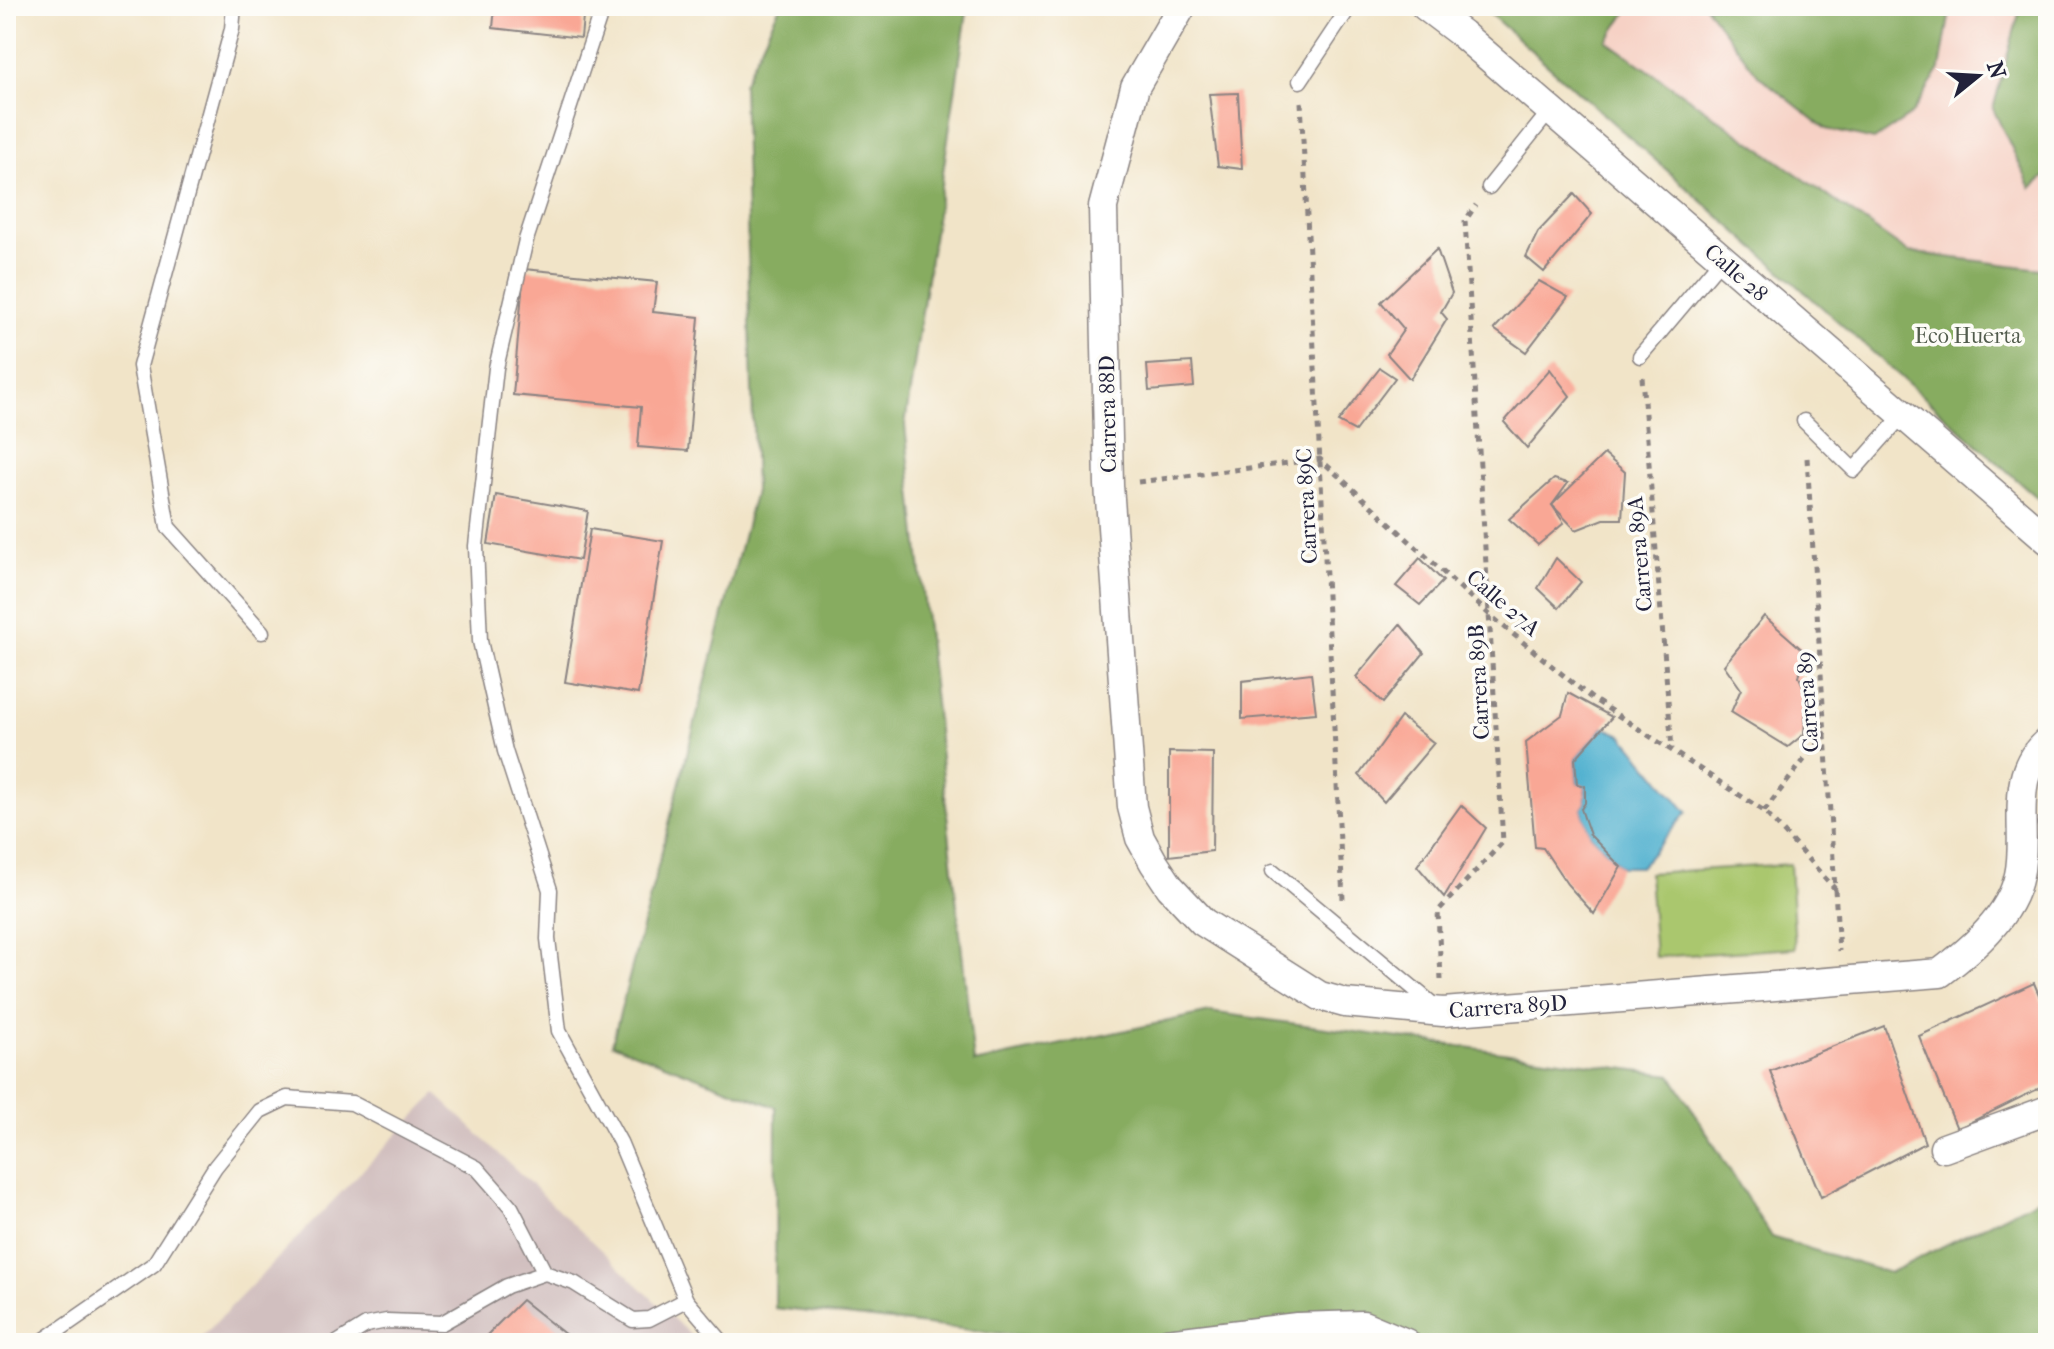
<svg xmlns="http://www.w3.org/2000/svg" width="2054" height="1349" font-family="'IM FELL French Canon',serif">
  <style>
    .built { fill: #f6d1c5 }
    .industrial { fill: #d1bfbf }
    .green { fill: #aac76e; stroke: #667454; stroke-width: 2 }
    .forest { fill: #87ac61; stroke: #54674e; stroke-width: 2 }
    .water { fill: #50b0cf; stroke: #396985; stroke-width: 2 }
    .building { fill: #f9a795 }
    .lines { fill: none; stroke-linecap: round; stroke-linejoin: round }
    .service-casing { stroke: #8a8382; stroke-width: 17 }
    .minor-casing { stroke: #8a8382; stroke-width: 31 }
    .path { stroke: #8a8382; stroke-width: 5; stroke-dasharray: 6 6; stroke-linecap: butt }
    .service { stroke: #fff; stroke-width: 14 }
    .minor { stroke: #fff; stroke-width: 28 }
    .labels { text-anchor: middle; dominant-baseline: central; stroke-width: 7; stroke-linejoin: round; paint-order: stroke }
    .street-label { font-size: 22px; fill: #22223b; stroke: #fdfcf7 }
    .park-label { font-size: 22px; fill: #525c4d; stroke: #fdfcf7 }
  </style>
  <rect width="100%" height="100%" fill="#fdfcf7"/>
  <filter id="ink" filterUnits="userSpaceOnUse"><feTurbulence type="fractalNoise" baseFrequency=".0125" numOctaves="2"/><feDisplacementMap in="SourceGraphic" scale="16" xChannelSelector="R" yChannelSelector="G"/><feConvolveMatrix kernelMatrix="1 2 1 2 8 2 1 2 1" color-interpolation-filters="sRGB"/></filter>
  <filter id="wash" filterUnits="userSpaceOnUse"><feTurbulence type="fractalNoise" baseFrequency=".006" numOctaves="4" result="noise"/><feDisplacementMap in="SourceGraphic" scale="32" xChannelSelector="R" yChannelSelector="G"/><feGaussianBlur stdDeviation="1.8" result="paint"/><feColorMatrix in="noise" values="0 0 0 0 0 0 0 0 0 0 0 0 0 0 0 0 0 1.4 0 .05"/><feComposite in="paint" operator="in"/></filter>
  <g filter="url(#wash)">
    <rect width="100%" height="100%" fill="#f1e4c8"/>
    <path class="built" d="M1481 6H2048V507Z"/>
    <path class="industrial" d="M436 1094 699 1343H196Z"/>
    <path class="green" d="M1790 864 1795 948 1655 957 1649 873Z"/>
    <g class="forest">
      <path d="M780 6H968L905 425 974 1063 1210 1012 1671 1075 1771 1237 1889 1273 2048 1194V1343H1087L775 1308 776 1107 612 1044 755 491 743 84Z"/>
      <path d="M1481 6H1631L1607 41 1908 252 2048 270V342L2044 346 2048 351V507Z"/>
      <path d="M1705 6H1951L1940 69 1911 115 1874 140 1826 129 1759 76Z"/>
      <path d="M2021 6H2048V174L2031 188 1993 109Z"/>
    </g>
    <path class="water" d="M1603 727 1622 735 1687 812 1640 867H1621L1590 835 1581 809 1585 803V787L1577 784 1575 759Z"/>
    <g id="blocks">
      <g class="building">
        <path d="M495 6H584L581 38 493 28Z"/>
        <path d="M1238 93 1242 169 1218 166 1209 94Z"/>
        <path d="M1574 194 1592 214 1544 272 1526 257 1538 232Z"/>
        <path d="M1437 249 1452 293 1441 312 1447 319 1410 379 1387 354 1404 329 1381 302Z"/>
        <path d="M524 269 657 282 653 312 699 317 688 451 638 447 641 407 513 395Z"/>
        <path d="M1539 281 1568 297 1526 352 1494 329Z"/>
        <path d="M1192 362 1194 387 1149 391 1147 365Z"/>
        <path d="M1380 368 1395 378 1355 431 1338 422Z"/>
        <path d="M1550 369 1570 396 1527 448 1504 422Z"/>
        <path d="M1604 454 1625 472 1622 519H1604L1576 530 1552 505Z"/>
        <path d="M1554 479 1568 483 1552 505 1564 523 1538 545 1509 519Z"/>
        <path d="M496 495 588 511 580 560 488 544Z"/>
        <path d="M590 529 663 541 638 694 565 682Z"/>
        <path d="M1420 558 1443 581 1420 605 1396 586Z"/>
        <path d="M1556 558 1581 582 1559 608 1538 588Z"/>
        <path d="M1764 616 1805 652 1799 677 1807 694 1804 734 1788 747 1731 712 1741 689 1724 665Z"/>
        <path d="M1400 624 1424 653 1383 703 1356 677Z"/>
        <path d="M1311 673 1316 713 1242 719V681Z"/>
        <path d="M1568 693 1612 717 1575 759 1577 784 1585 786V803L1581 809 1590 835 1621 867 1594 914 1567 884 1543 848 1535 847 1526 742 1562 715Z"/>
        <path d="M1401 717 1434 743 1384 802 1359 775Z"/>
        <path d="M1169 752 1213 753 1212 851 1169 856Z"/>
        <path d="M2048 802V869L2043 870 2035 829Z"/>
        <path d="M1461 805 1486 828 1444 897 1417 866Z"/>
        <path d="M2034 983 2048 1016V1084L1957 1129 1919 1036Z"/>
        <path d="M1884 1026 1925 1143 1821 1197 1770 1071Z"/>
        <path d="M522 1300 576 1343H479Z"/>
      </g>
    </g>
  </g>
  <g filter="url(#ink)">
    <use href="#blocks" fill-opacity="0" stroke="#8a8382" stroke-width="2"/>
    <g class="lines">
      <g class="service-casing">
        <g id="service">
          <path d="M234 6 232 29 140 366 168 527 262 632"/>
          <path d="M603 6 526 240 496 368 476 546 480 641 505 751 550 890 548 939 559 1031 620 1142 686 1300 723 1343"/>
          <path d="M1300 81 1350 6"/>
          <path d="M1489 187 1549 112"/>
          <path d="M1640 356 1721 260"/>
          <path d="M1804 421 1854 470 1901 417"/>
          <path d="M1273 871 1436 1007"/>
          <path d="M40 1343 154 1264 215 1167 260 1111 287 1098 352 1103 477 1168 511 1207 545 1273"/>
          <path d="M337 1343 366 1325 387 1321 442 1323 507 1286 545 1273 574 1283 633 1320 649 1319 686 1300"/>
        </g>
      </g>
      <g class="minor-casing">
        <g id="minor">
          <path d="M1182 6 1135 87 1103 207 1109 485 1132 807 1140 838 1154 863 1170 887 1203 922 1320 996 1345 1003 1443 1012 1940 973C1972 949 2011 916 2019 875 2029 831 2006 775 2048 741"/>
          <path d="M1425 6 1462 34 2048 540"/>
          <path d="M1944 1148 2048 1110"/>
          <path d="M1167 1343 1297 1327 1363 1325 1406 1343"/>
        </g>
      </g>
      <g class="path">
        <path d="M1301 102 1343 899"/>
        <path d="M1642 377 1672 749"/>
        <path d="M1807 458 1839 951"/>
        <path d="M1138 482 1320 459 1491 616 1590 697 1764 811 1837 891"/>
        <path d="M1764 811 1826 732"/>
        <path d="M1441 980 1438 911 1503 842 1465 221 1476 205"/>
      </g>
      <use href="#service" class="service"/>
      <use href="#minor" class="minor"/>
    </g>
  </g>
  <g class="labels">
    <g class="street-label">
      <text transform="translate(1736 273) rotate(41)">Calle 28</text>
      <text transform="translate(1108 414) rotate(-91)">Carrera 88D</text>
      <text transform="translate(1307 506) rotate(-93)">Carrera 89C</text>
      <text transform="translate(1640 554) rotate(-95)">Carrera 89A</text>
      <text transform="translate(1503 603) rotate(41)">Calle 27A</text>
      <text transform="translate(1479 682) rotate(-93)">Carrera 89B</text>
      <text transform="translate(1808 702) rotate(-94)">Carrera 89</text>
      <text transform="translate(1508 1007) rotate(-4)">Carrera 89D</text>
    </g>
    <g class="park-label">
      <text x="1968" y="336">Eco Huerta</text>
    </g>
  </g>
  <rect width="2054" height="1349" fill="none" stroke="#fdfcf7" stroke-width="32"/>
  <g transform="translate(1978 76) rotate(72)" stroke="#fdfcf7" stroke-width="6" paint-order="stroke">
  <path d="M0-6L14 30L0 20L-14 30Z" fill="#22223b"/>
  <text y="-12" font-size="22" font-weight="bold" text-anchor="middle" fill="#22223b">N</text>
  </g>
</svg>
